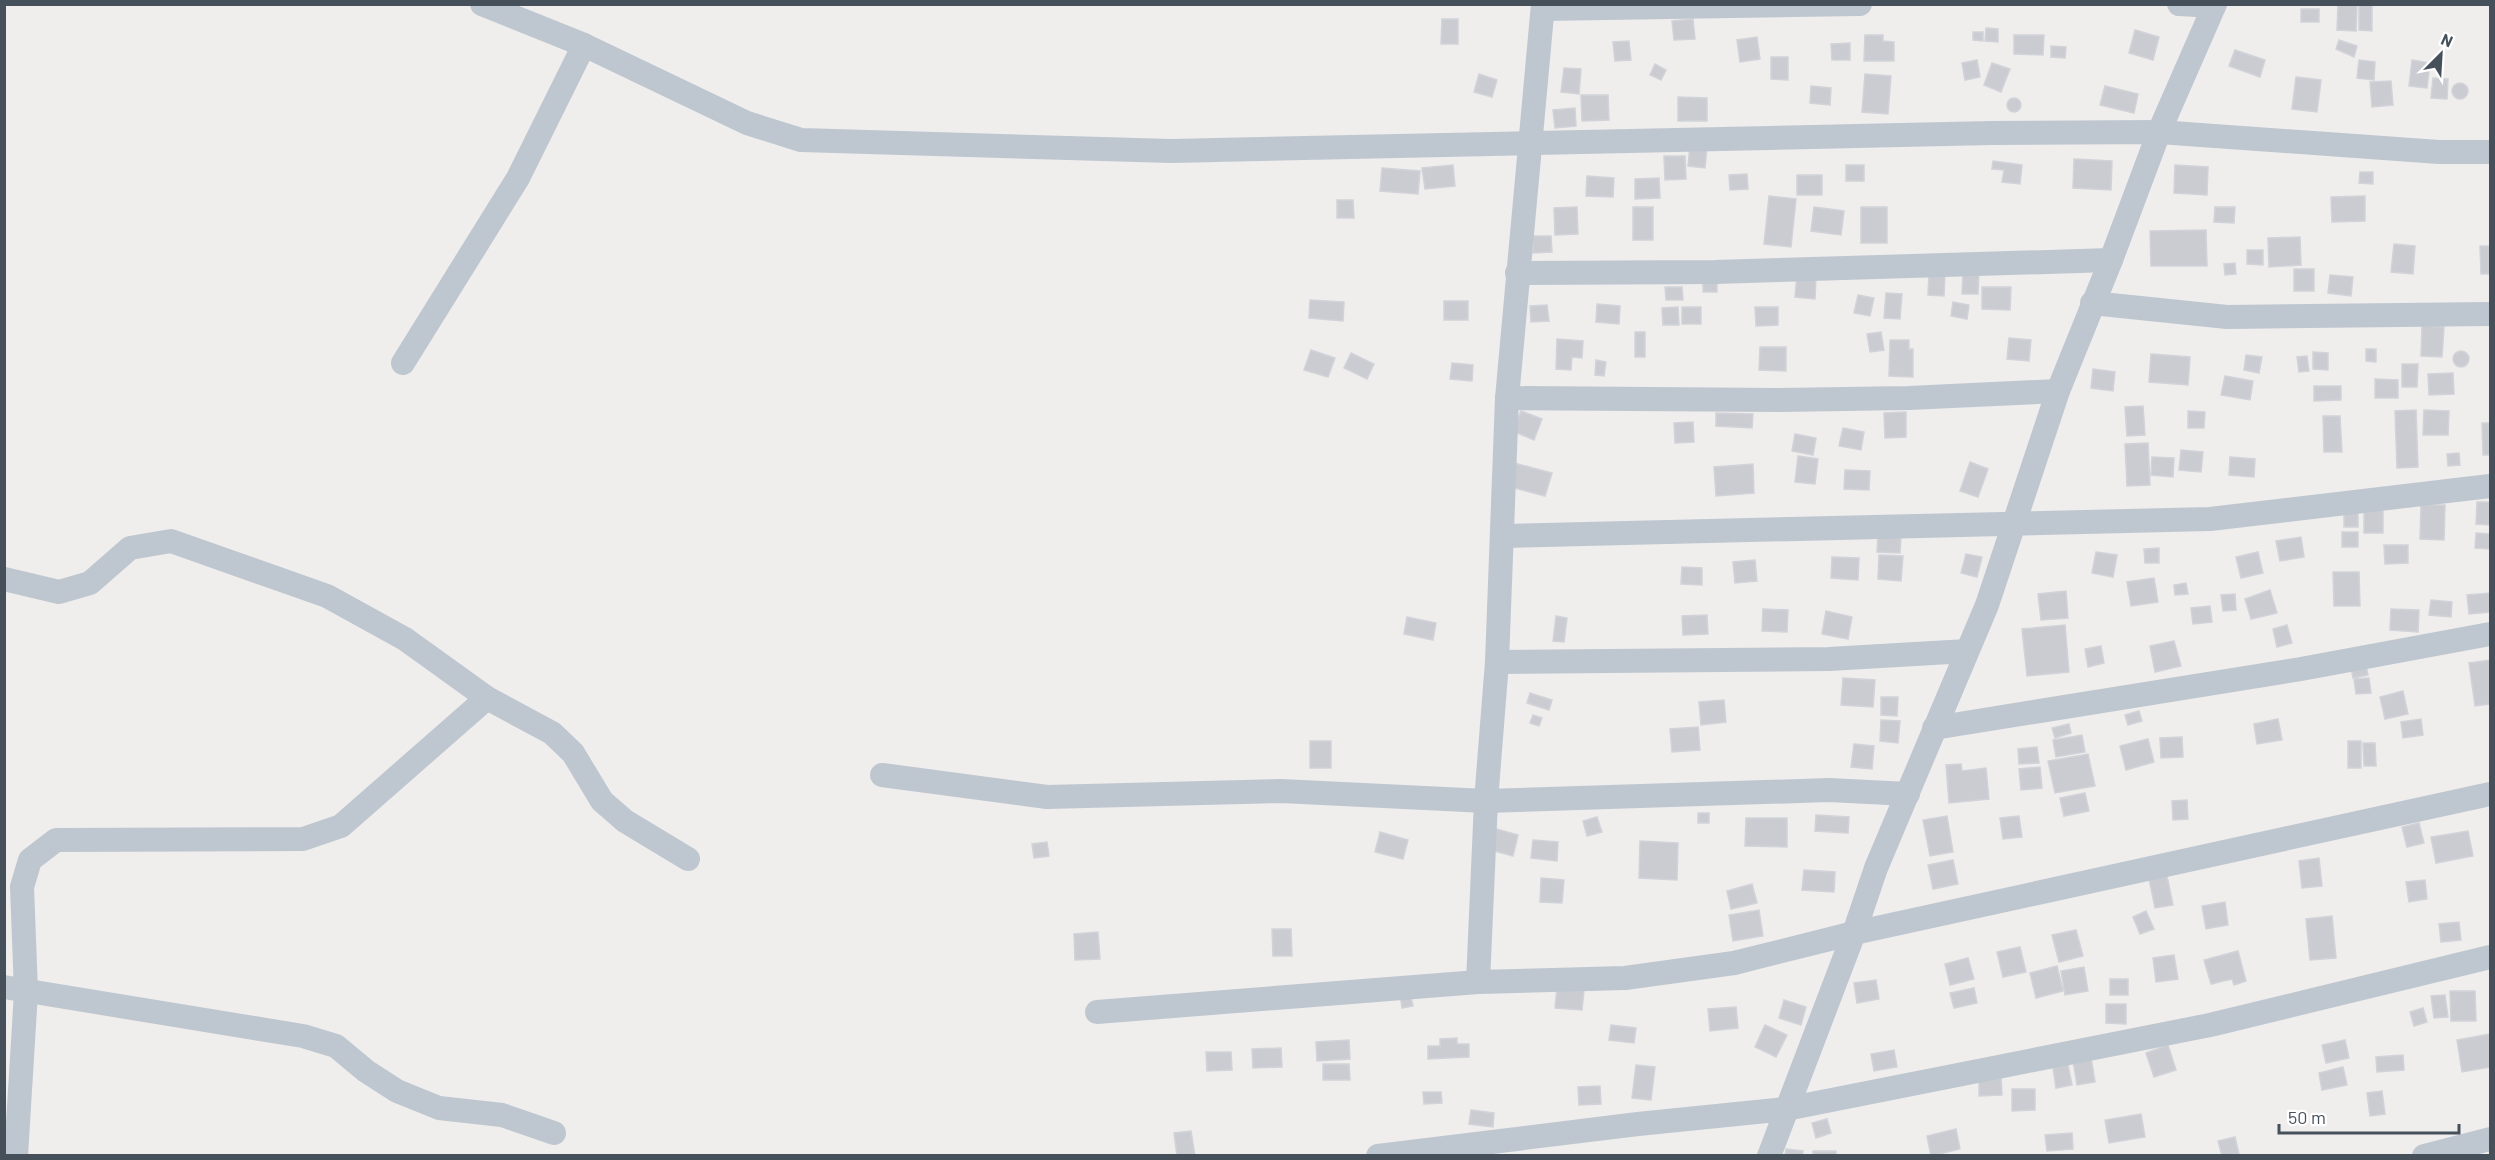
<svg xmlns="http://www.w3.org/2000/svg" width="2495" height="1160" font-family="Barlow,sans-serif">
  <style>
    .building { fill: #caccd2; stroke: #d1d3d9; stroke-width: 1.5 }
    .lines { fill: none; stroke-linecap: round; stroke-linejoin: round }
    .minor { stroke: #bec7cf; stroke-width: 24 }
  </style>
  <rect width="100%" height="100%" fill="#f0eded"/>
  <g class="building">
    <path d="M2338 4H2357L2356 31 2337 30Z"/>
    <path d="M2359 4H2372V31L2359 30Z"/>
    <rect x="2301" y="9" width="18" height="13"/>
    <path d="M1442 19H1458V44H1441Z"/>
    <path d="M1693 19 1695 39 1674 40 1672 21Z"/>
    <path d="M1986 28 1998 29V42L1985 41Z"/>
    <path d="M2135 30 2159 37 2153 60 2129 53Z"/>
    <path d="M1973 32H1983V41L1973 40Z"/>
    <path d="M1865 35H1883V41L1894 42V61H1864Z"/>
    <path d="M2014 35H2044L2043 55 2014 54Z"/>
    <path d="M1757 37 1760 59 1740 62 1737 40Z"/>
    <path d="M2339 40 2357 46 2354 57 2336 49Z"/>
    <path d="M1629 41 1631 60 1615 61 1613 42Z"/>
    <path d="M1850 43V60H1832L1831 44Z"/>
    <path d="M2051 46 2066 47 2065 58 2051 57Z"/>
    <path d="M2235 50 2265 60 2260 77 2229 66Z"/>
    <path d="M1771 57H1788V80L1771 79Z"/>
    <path d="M1977 60 1980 77 1965 80 1962 63Z"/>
    <path d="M2359 60 2375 62 2374 80 2357 78Z"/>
    <path d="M2412 60 2430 63 2427 88 2409 86Z"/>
    <path d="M1992 63 2010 69 2001 92 1984 85Z"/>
    <path d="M1655 64 1666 70 1661 80 1650 75Z"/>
    <path d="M1564 68 1581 69 1579 94 1561 92Z"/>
    <path d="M1479 74 1497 80 1492 97 1474 92Z"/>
    <path d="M1865 74 1891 76 1888 114 1862 112Z"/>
    <path d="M2296 77 2321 80 2317 112 2292 109Z"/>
    <path d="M2433 78 2448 79 2447 99 2431 98Z"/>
    <path d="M2391 81 2393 105 2372 107 2370 82Z"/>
    <circle cx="2460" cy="91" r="8"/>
    <path d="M1811 86 1831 88 1830 105 1810 103Z"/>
    <path d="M2105 86 2138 94 2134 113 2100 105Z"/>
    <path d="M1581 95H1608L1609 120 1582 121Z"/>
    <path d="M1678 97 1707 98V121H1678Z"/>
    <circle cx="2014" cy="105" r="7"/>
    <path d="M1575 108 1576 126 1555 128 1553 110Z"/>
    <path d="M1690 145 1707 147 1705 168 1688 166Z"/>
    <path d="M1664 156H1685L1686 179 1665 180Z"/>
    <path d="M2074 159 2112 161 2111 190 2073 188Z"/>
    <path d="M1993 161 2022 165 2020 184 2002 182 2004 170 1992 169Z"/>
    <path d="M1453 165 1455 186 1425 189 1422 168Z"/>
    <rect x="1846" y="165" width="18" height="16"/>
    <path d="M2175 165 2208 167 2207 195 2174 193Z"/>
    <path d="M1382 168 1420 171 1418 194 1380 191Z"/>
    <path d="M2360 172H2373V184L2359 183Z"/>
    <path d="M1747 174 1748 189 1730 190 1729 175Z"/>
    <rect x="1797" y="175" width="25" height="20"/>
    <path d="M1587 176 1614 178 1613 197 1586 196Z"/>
    <path d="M1659 178 1660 198 1635 199V179Z"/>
    <path d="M1769 196 1796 199 1791 247 1764 244Z"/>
    <path d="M2365 196V221L2332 222 2331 197Z"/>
    <path d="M1337 200H1353L1354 218H1337Z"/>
    <path d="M1577 207 1578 234 1555 235 1554 208Z"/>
    <rect x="1633" y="207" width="20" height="33"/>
    <path d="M1814 207 1844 211 1841 235 1811 231Z"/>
    <rect x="1861" y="207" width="26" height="36"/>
    <path d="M2215 207H2235L2234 223 2214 222Z"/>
    <path d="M2206 230 2207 266H2151L2150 231Z"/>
    <path d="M1533 236H1551L1552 252 1533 253Z"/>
    <path d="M2300 237 2301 265 2269 267 2268 238Z"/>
    <path d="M2394 244 2415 246 2413 274 2391 272Z"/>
    <path d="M2480 246H2490V274H2481Z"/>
    <path d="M2247 250H2263V265L2247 264Z"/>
    <path d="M2235 263 2236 274 2225 275 2224 264Z"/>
    <rect x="2294" y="269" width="20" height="22"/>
    <path d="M1963 270H1979L1978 294H1962Z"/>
    <path d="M1929 272 1945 273 1944 296 1928 295Z"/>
    <path d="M1797 275 1816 276 1815 299 1795 297Z"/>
    <path d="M2330 275 2353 277 2351 296 2328 293Z"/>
    <rect x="1703" y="279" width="14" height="13"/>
    <path d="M1665 287H1682L1683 300H1666Z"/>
    <path d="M1982 287H2011L2010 310 1982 309Z"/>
    <path d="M1886 293 1902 294 1900 319 1884 318Z"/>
    <path d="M1858 295 1874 298 1870 316 1854 313Z"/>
    <path d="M1310 300 1344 302 1343 321 1309 318Z"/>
    <rect x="1444" y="301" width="24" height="19"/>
    <path d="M1953 302 1969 305 1967 319 1951 316Z"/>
    <path d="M1597 304 1620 306 1619 324 1596 322Z"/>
    <path d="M1547 305 1549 321 1531 322 1530 306Z"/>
    <path d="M1678 307 1679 325H1663L1662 308Z"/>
    <rect x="1682" y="307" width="19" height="17"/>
    <path d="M1755 307H1778V325L1756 326Z"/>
    <path d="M2422 326 2444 327 2442 357 2421 356Z"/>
    <rect x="1635" y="332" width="10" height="25"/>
    <path d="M1881 332 1884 350 1870 352 1867 334Z"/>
    <path d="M2009 338 2031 340 2029 361 2007 359Z"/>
    <path d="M1557 339 1583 341 1582 358 1572 357 1571 370 1556 369Z"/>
    <path d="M1890 340H1909V349H1913V377L1889 376Z"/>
    <path d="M1760 347H1786V371L1759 370Z"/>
    <path d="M2366 349H2376V362L2366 361Z"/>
    <path d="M1311 350 1335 358 1328 377 1304 370Z"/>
    <circle cx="2461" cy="359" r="8"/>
    <path d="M2313 352 2328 353V370L2313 369Z"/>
    <path d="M1351 353 1374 364 1367 379 1344 368Z"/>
    <path d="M2151 354 2190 357 2188 385 2149 382Z"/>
    <path d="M2246 355 2262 357 2259 373 2244 370Z"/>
    <path d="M2307 356 2309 371 2299 372 2297 357Z"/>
    <path d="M1596 360 1606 362 1604 376 1595 375Z"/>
    <path d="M1452 363 1473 365 1472 381 1450 379Z"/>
    <path d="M2402 364H2418L2417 387H2402Z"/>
    <path d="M2093 369 2115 372 2113 391 2091 388Z"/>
    <path d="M2453 373 2454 394 2429 395 2428 374Z"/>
    <path d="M2225 376 2253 381 2250 400 2221 395Z"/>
    <path d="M2375 379 2398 380V398H2375Z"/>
    <path d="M2314 386H2341V400L2314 401Z"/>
    <path d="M2143 406 2145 435 2127 436 2125 407Z"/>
    <path d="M2416 410 2418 467 2397 468 2395 411Z"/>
    <path d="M2424 410 2449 411 2448 435H2423Z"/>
    <path d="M1521 411 1542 419 1534 440 1513 431Z"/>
    <path d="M2188 411 2205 412 2204 428H2188Z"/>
    <path d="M1906 412V437L1885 438 1884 413Z"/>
    <path d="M1716 413 1753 414 1752 428 1716 426Z"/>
    <path d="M2323 416H2340L2342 452H2324Z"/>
    <path d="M1693 422 1694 442 1675 443 1674 423Z"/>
    <path d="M2482 423H2490V455H2483Z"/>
    <path d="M1843 428 1864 432 1861 450 1839 446Z"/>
    <path d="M1795 434 1816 438 1813 455 1792 451Z"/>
    <path d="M2148 443 2150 485 2127 486 2125 444Z"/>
    <path d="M2181 450 2203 452 2201 472 2179 470Z"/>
    <path d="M2459 453 2460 465 2448 466 2447 454Z"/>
    <path d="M1798 456 1818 459 1815 484 1795 482Z"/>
    <path d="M2152 457 2174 458 2173 477 2151 475Z"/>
    <path d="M2230 457 2255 459 2254 477 2229 475Z"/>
    <path d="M1970 462 1988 469 1978 497 1960 491Z"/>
    <path d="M1514 463 1552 473 1545 496 1507 486Z"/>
    <path d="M1753 464 1754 493 1716 496 1714 467Z"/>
    <path d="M1845 470 1870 471 1869 490 1844 489Z"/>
    <path d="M2477 502H2490V525L2476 524Z"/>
    <path d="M2421 505H2445L2444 540 2420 539Z"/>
    <rect x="2364" y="510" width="19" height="23"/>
    <rect x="2344" y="511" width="14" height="16"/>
    <rect x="2342" y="532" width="16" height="15"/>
    <path d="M2476 533 2490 534V549L2475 548Z"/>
    <path d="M1878 536 1901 537 1900 553 1877 552Z"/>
    <path d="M2301 537 2304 557 2280 561 2276 541Z"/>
    <path d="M2384 545H2408V563L2385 564Z"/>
    <path d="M2159 548V563H2145L2144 549Z"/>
    <path d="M2096 552 2117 555 2113 577 2092 573Z"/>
    <path d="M2258 552 2263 573 2241 578 2236 557Z"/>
    <path d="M1966 554 1982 557 1977 577 1961 573Z"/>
    <path d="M1879 555 1903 556 1901 581 1878 579Z"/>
    <path d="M1832 557 1859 558 1858 580 1831 578Z"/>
    <path d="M1755 560 1757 581 1735 583 1733 562Z"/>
    <path d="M1682 567 1702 568V585L1681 584Z"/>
    <path d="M2333 572H2359L2360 606H2334Z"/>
    <path d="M2154 578 2158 602 2131 606 2127 582Z"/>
    <path d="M2186 583 2188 594 2175 595 2174 585Z"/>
    <path d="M2270 590 2277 613 2251 619 2245 599Z"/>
    <path d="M2066 591 2068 618 2041 620 2038 594Z"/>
    <path d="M2490 593V612L2469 614 2467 595Z"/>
    <path d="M2235 594 2236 610 2223 611 2221 595Z"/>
    <path d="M2431 600 2452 602 2451 617 2429 615Z"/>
    <path d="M2210 606 2212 622 2193 624 2191 608Z"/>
    <path d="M1763 609 1788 610 1787 632 1762 631Z"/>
    <path d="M2391 609 2419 610 2418 632 2390 630Z"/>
    <path d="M1826 611 1852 617 1848 639 1822 634Z"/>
    <path d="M1707 615 1708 634 1683 635 1682 616Z"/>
    <path d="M1556 616 1567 618 1564 642 1553 641Z"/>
    <path d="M1407 617 1436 623 1433 640 1404 634Z"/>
    <path d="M2065 625 2069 672 2027 676 2022 629Z"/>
    <path d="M2287 625 2292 643 2277 647 2273 629Z"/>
    <path d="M2174 641 2181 666 2155 672 2150 646Z"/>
    <path d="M2101 646 2104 663 2088 667 2085 649Z"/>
    <path d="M2365 660 2368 675 2353 678 2350 662Z"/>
    <path d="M2490 660V704L2475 706 2469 663Z"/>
    <path d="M1843 678 1875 680 1873 707 1841 705Z"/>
    <path d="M2369 678 2371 693 2356 694 2354 679Z"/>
    <path d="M2403 691 2408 714 2385 719 2380 697Z"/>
    <path d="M1530 693 1552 700 1549 710 1527 703Z"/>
    <path d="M1881 697H1898L1897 716 1881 715Z"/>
    <path d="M1724 700 1726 722 1701 725 1699 702Z"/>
    <path d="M2139 711 2142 721 2128 725 2125 715Z"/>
    <path d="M1533 715 1542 718 1539 726 1530 723Z"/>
    <path d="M2278 719 2282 740 2257 744 2254 724Z"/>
    <path d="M2421 719 2423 735 2403 738 2401 722Z"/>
    <path d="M1881 720 1900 721 1898 743 1880 741Z"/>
    <path d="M2069 724 2071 733 2055 738 2052 728Z"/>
    <path d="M1698 727 1700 750 1672 752 1670 729Z"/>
    <path d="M2082 735 2085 752 2056 757 2053 740Z"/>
    <path d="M2182 737 2183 757 2161 758 2160 738Z"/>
    <path d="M2148 739 2154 762 2126 770 2120 746Z"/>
    <rect x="1310" y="741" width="21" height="27"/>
    <rect x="2348" y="741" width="13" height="27"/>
    <path d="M2363 743H2375L2376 766H2364Z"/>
    <path d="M1854 744 1874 746 1872 769 1851 767Z"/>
    <path d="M2037 747 2039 763 2019 764 2018 749Z"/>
    <path d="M2088 754 2095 786 2055 793 2048 761Z"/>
    <path d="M1961 764 1962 771 1986 768 1989 799 1949 803 1946 765Z"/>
    <path d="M2040 767 2042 788 2021 790 2019 769Z"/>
    <path d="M2085 793 2089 811 2064 816 2060 798Z"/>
    <path d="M2187 800 2188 819 2173 820 2172 801Z"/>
    <rect x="1698" y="813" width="11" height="10"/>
    <path d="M1816 815 1849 817 1848 833 1815 831Z"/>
    <path d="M1947 816 1953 852 1930 856 1923 820Z"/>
    <path d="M2019 816 2022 837 2003 839 2000 818Z"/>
    <path d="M1597 817 1602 832 1587 836 1583 821Z"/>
    <path d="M1746 818H1787V847L1745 846Z"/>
    <path d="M2419 823 2424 843 2407 847 2402 827Z"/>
    <path d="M1493 828 1518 835 1513 856 1487 849Z"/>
    <path d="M2468 831 2473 856 2436 863 2431 837Z"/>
    <path d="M1380 832 1408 840 1403 859 1375 852Z"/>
    <path d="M1533 840 1558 842 1557 861 1531 858Z"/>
    <path d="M1640 841 1678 843 1677 880 1639 878Z"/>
    <path d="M1047 842 1049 856 1034 858 1032 844Z"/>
    <path d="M2319 858 2322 886 2302 888 2299 861Z"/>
    <path d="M1953 860 1958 884 1933 889 1928 865Z"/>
    <path d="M1804 870 1835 872 1834 892 1802 890Z"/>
    <path d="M2167 876 2173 905 2155 908 2149 879Z"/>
    <path d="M1541 878 1564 880 1562 903 1540 902Z"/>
    <path d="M2425 880 2427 899 2409 902 2406 882Z"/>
    <path d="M1752 884 1757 903 1731 909 1727 891Z"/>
    <path d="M2225 902 2228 925 2206 929 2202 906Z"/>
    <path d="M1759 910 1763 936 1733 941 1729 915Z"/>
    <path d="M2146 911 2154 929 2140 934 2133 917Z"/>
    <path d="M2332 916 2336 958 2310 960 2306 919Z"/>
    <path d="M2459 922 2461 940 2441 942 2439 924Z"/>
    <path d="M1272 929H1291L1292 956H1273Z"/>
    <path d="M2076 930 2083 956 2059 962 2052 935Z"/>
    <path d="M1098 932 1100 959 1075 960 1074 934Z"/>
    <path d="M2020 947 2026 972 2003 977 1997 952Z"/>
    <path d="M2238 951 2246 981 2234 985 2232 979 2211 984 2204 960Z"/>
    <path d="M2174 955 2178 979 2156 982 2153 958Z"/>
    <path d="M1968 958 1974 979 1950 985 1945 964Z"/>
    <path d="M2057 966 2063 991 2036 998 2030 973Z"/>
    <path d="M2084 967 2088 991 2065 995 2061 971Z"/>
    <rect x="2110" y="979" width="18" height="16"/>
    <path d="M1876 980 1879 999 1857 1003 1854 983Z"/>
    <path d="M1557 988 1584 990 1582 1010 1555 1008Z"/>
    <path d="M1974 988 1977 1003 1954 1008 1950 993Z"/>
    <path d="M2450 991H2475L2476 1021H2451Z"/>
    <path d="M1410 993 1413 1006 1402 1008 1400 994Z"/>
    <path d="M2445 995 2448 1017 2434 1018 2431 996Z"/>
    <path d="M1784 1000 1806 1007 1801 1025 1779 1018Z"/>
    <path d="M2106 1004H2126V1024L2106 1023Z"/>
    <path d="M1736 1007 1738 1028 1710 1031 1708 1009Z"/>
    <path d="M2423 1008 2427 1022 2414 1026 2410 1012Z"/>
    <path d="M1611 1025 1636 1028 1634 1043 1609 1040Z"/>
    <path d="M1765 1025 1787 1035 1776 1057 1755 1047Z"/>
    <path d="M2490 1034V1067L2462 1072 2457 1040Z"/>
    <path d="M1457 1038V1044H1469V1057L1428 1059V1046H1440V1039Z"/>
    <path d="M1349 1040 1350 1059 1317 1061 1316 1042Z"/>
    <path d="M2345 1040 2349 1058 2326 1063 2322 1045Z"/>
    <path d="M2168 1045 2176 1070 2154 1077 2146 1053Z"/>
    <path d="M1281 1048 1282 1067 1253 1068 1252 1049Z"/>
    <path d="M1894 1050 1897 1067 1874 1071 1871 1054Z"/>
    <path d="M1206 1052H1231L1232 1070 1207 1071Z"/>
    <path d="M2403 1055 2404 1070 2377 1072 2376 1057Z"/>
    <path d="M2091 1057 2095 1082 2077 1085 2073 1061Z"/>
    <path d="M1323 1064H1349L1350 1080H1323Z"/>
    <path d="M1636 1065 1655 1067 1651 1100 1632 1098Z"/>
    <path d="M2068 1065 2072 1085 2056 1088 2053 1068Z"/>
    <path d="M2343 1067 2347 1085 2322 1090 2319 1073Z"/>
    <path d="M1979 1075H2001L2002 1095 1979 1096Z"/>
    <path d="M1600 1086 1601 1104 1579 1105 1578 1087Z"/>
    <path d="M2012 1089H2035V1110L2012 1111Z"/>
    <path d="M2382 1091 2385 1114 2370 1116 2367 1093Z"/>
    <path d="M1423 1092H1441L1442 1103 1424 1104Z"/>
    <path d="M1471 1110 1494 1113 1493 1127 1469 1124Z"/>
    <path d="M2141 1114 2145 1137 2109 1143 2105 1120Z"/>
    <path d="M1827 1119 1831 1133 1816 1138 1812 1123Z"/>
    <path d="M1956 1129 1960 1149 1931 1156 1927 1136Z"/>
    <path d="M1191 1131 1195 1156H1177L1174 1133Z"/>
    <path d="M2072 1133 2073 1149 2047 1151 2045 1135Z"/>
    <path d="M2235 1137 2239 1154 2222 1156 2218 1141Z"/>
    <path d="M1786 1149 1803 1151 1802 1156H1785Z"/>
    <rect x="1813" y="1151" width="23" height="5"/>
  </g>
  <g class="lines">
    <g class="minor">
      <path d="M482 4 584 45 747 123 801 140 1171 151 1991 133 2159 132 2439 152H2490"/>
      <path d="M2179 4 2214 6"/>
      <path d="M1543 9 1860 4"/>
      <path d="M1517 273 1715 272 2111 260"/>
      <path d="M2092 303 2227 317 2490 314"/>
      <path d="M403 363 518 178 584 45"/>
      <path d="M1507 398 1779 400 1909 398 2058 391"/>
      <path d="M1502 536 2210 519 2490 486"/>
      <path d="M4 579 59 592 90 583 130 548 171 541 327 596 405 639 487 698 552 733 573 753 602 801 625 821 688 859"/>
      <path d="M1497 662 1829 659 1967 651"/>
      <path d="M1934 728 2301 669 2490 634"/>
      <path d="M882 775 1047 797 1281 791 1486 801 1829 790 1908 794"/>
      <path d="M1478 982 1486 801 1497 662 1507 398 1543 4"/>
      <path d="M4 987 303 1036 336 1046 366 1071 397 1091 439 1108 502 1115 554 1133"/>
      <path d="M1097 1012 1478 982 1625 978 1734 963 1854 933 2490 794"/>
      <path d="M16 1156 26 992 22 887 30 860 56 840 303 839 341 826 487 698"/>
      <path d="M1378 1156 1638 1124 1786 1109 2210 1025 2490 957"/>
      <path d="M1769 1156 1854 933 1876 868 1987 605 2058 391 2111 260 2159 132 2215 4"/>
      <path d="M2424 1156 2490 1139"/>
    </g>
  </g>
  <rect width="2495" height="1160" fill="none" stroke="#46505a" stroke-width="12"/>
  <g transform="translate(2441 54) rotate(24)" stroke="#ffffff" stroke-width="4.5" paint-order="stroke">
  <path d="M0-4.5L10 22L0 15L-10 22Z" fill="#46505a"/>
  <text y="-9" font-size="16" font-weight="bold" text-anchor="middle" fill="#46505a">N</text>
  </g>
  <path d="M2279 1124v9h180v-9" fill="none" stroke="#46505a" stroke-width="3"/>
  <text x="2288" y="1124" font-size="18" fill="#46505a" stroke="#ffffff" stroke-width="4.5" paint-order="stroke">50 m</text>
</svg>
